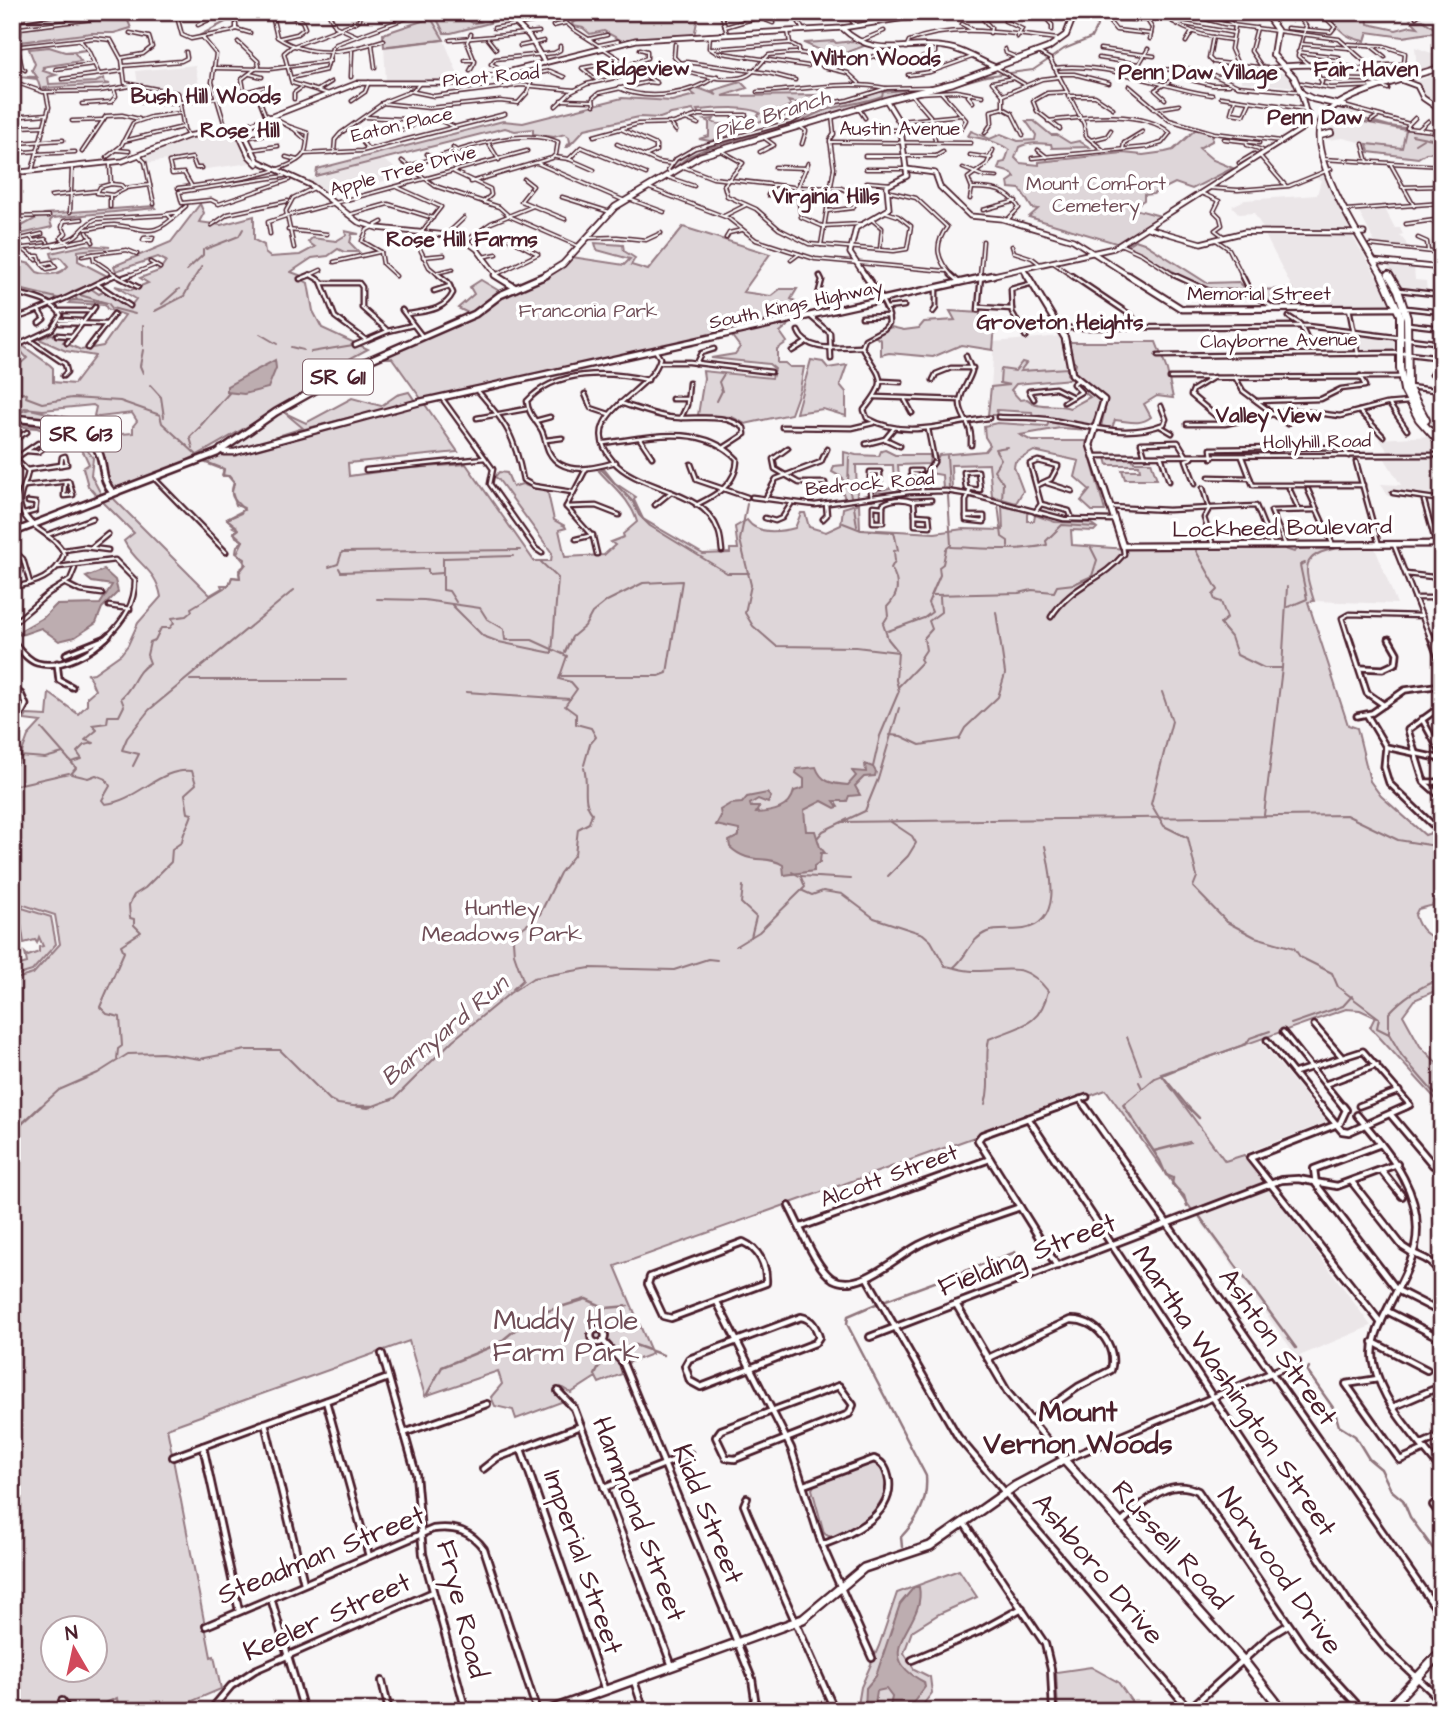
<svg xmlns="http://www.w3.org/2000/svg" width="1454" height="1723" font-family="'Architects Daughter',sans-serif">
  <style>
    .built { fill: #ebe6e8 }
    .green { fill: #ded6d9; stroke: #947a82; stroke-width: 2; fill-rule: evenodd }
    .water { fill: #bdadb0; stroke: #8f747b; stroke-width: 2 }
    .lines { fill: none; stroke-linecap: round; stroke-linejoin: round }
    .stream-far1 { stroke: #8f747b; stroke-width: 2 }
    .stream { stroke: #8f747b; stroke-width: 2.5 }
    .minor-far3-casing { stroke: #4a1f2b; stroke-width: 5 }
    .minor-far2-casing { stroke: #4a1f2b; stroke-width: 7 }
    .minor-far1-casing { stroke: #4a1f2b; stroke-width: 9 }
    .minor-casing { stroke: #4a1f2b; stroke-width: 10 }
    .tertiary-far2-casing { stroke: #4a1f2b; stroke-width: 7 }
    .tertiary-far1-casing { stroke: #4a1f2b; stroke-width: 9 }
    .tertiary-casing { stroke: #4a1f2b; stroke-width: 12 }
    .secondary-far1-casing { stroke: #4a1f2b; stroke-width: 7 }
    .secondary-casing { stroke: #4a1f2b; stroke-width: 9 }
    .primary-far1-casing { stroke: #4a1f2b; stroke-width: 8 }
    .primary-casing { stroke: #4a1f2b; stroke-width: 10 }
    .trunk-far1-casing { stroke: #4a1f2b; stroke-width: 8 }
    .trunk-casing { stroke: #4a1f2b; stroke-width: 10 }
    .motorway-casing { stroke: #4a1f2b; stroke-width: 5 }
    .minor-far3 { stroke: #fff; stroke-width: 2 }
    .minor-far2 { stroke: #fff; stroke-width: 2.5 }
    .minor-far1 { stroke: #fff; stroke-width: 3.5 }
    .minor { stroke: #fff; stroke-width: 4.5 }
    .tertiary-far2 { stroke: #fff; stroke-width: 3.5 }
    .tertiary-far1 { stroke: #fff; stroke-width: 4.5 }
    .tertiary { stroke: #fff; stroke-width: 7 }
    .secondary-far1 { stroke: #fff; stroke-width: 3.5 }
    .secondary { stroke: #fff; stroke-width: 4.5 }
    .primary-far1 { stroke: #fff; stroke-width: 4.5 }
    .primary { stroke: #fff; stroke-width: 5 }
    .trunk-far1 { stroke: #fff; stroke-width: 4.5 }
    .trunk { stroke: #fff; stroke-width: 6 }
    .motorway { fill: #fff; fill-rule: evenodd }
    .labels { text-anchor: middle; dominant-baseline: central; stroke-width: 7; stroke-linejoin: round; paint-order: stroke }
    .far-street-label { font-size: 19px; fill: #4a1f2b; stroke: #fff }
    .far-park-label { font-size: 19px; fill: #6f4d56; stroke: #fff }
    .far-neighbourhood-label { font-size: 21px; font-weight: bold; fill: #4a1f2b; stroke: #fff }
    .far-water-label { font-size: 21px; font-style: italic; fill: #72515a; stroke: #fff }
    .far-quarter-label { font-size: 21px; font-weight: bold; fill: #4a1f2b; stroke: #fff }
    .shield { fill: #fff; stroke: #80626b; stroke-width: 2 }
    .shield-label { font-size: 21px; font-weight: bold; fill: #4a1f2b }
    .street-label { font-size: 23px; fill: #4a1f2b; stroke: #fff }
    .park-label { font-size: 23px; fill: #6f4d56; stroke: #fff }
    .water-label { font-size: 24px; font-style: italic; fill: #72515a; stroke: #fff }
    .near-street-label { font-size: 28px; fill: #4a1f2b; stroke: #fff }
    .near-park-label { font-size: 28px; fill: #6f4d56; stroke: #fff }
    .near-neighbourhood-label { font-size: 28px; font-weight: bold; fill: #4a1f2b; stroke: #fff }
  </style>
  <rect width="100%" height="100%" fill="#f8f6f7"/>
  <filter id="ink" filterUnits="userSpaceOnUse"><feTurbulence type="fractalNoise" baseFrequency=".0143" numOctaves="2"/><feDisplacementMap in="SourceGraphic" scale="14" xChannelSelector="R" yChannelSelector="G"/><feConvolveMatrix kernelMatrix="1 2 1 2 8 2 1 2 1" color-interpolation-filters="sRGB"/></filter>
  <g filter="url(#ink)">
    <g class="built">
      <path d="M106 12H121L123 15 12 30V23Z"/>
      <path d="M457 12H502L509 19 442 37 431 18Z"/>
      <path d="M444 40 461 82 386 81 384 47Z"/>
      <path d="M1415 47 1442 57V66L1403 78 1388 73 1402 69 1417 70Z"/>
      <path d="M195 65 200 91 180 94 168 89 138 86 136 71Z"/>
      <path d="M1242 69 1291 74 1297 87 1241 82Z"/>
      <path d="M1442 72V109L1424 97 1421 87 1415 82Z"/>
      <path d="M1344 107 1359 112 1354 116 1406 128 1402 147 1375 146 1343 138 1328 140 1329 126 1341 113 1337 111Z"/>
      <path d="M234 130 251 163 199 170 195 156 147 163 145 155 177 141Z"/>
      <path d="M382 159 406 175 329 196 305 181Z"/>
      <path d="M1323 171 1333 188 1331 190 1350 231 1264 230 1254 213 1239 214 1232 206 1245 200 1317 195 1321 180 1312 176Z"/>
      <path d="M1385 209 1395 228H1400L1403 234 1400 235 1406 243 1407 248 1375 243 1359 212Z"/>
      <path d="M1264 233 1351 234 1379 280 1390 306 1302 307Z"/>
      <path d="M1386 263 1414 267 1415 280 1426 281 1427 292 1400 289Z"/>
      <path d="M1356 333 1397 339 1396 352H1359L1354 342Z"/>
      <path d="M1062 336 1066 344 1061 355 1073 363 1069 375 1075 378 991 387 994 342Z"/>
      <path d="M279 412 309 428 240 447 232 446Z"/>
      <path d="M1430 436 1442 453 1390 454 1379 439Z"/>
      <path d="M1442 456V502L1388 496 1381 484 1401 485 1385 459Z"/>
      <path d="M1375 548 1397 604 1314 601 1305 572 1311 558 1333 549Z"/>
      <path d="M1256 1036 1327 1122 1225 1161 1158 1071Z"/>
      <path d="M1269 1189 1336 1278 1371 1326 1297 1357 1197 1217Z"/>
    </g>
    <g class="green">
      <path d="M121 12H146L126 16 131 28 114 33H92L12 43V39L21 37 22 29 122 16Z"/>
      <path d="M595 12H699L694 36 624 42 604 31 590 34 583 28 573 26 572 23Z"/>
      <path d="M1323 12H1367L1368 24 1396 30 1411 26 1418 27 1411 20H1423L1442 34 1429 33 1403 37 1368 32 1365 41C1340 37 1340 27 1323 12Z"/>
      <path d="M455 13 473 23 480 22 474 19 481 17 493 22 451 33H444L436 17Z"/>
      <path d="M431 18 444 40 384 47 383 34Z"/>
      <path d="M834 41 836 43 853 41 867 45 835 57 804 43Z"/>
      <path d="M49 47 65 52 86 50 74 52 81 61 42 67 45 68 43 71 56 75 48 77 49 84 96 82 104 78 105 83 110 84 44 88 41 90 37 79 12 76 37 77 32 70 35 64 29 49Z"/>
      <path d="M741 82 747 88 722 96 817 95V100L822 103 807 105 788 101 791 105 785 108 809 110 800 117 782 116 725 130 732 135 710 141 699 139 709 136V122L705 120 714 119 712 122C720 127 756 121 760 113 746 105 714 109 697 110L699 114H696L693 110 671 114 660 118 639 117 585 129 568 147H566L570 142 569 137 565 134 554 137 533 134V129L515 131 505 128 316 176 317 169 503 121 523 123 622 98 672 101 695 95 688 90 698 88 717 95 711 91Z"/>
      <path d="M929 87 697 154 669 172 674 163 697 148 795 122 823 105 846 102 885 90Z"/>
      <path d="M1350 115 1389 126 1436 132 1442 126V152L1426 153 1418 158 1369 152 1367 144 1402 148 1406 130 1364 122Z"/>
      <path d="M1026 121H1034L1051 135H1057L1070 143 1079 141 1089 147 1052 148 1051 144C1040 143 1029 142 1019 147L1015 158 1020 163 1039 165V162L1123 153 1143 155 1165 152 1173 150 1196 129 1213 133 1212 141 1199 148 1213 160 1233 168 1192 189 1175 183 1153 194 1144 195V200L1135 206 1138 210 1160 216 1119 244 1029 217 1038 209 1032 208 1020 189 1009 188 1008 182 1015 177 1012 173 998 169 1000 163 1005 162 1009 150C999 142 981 138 968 136L971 131 990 139 1001 134 1018 141 1035 140 1036 135Z"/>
      <path d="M200 204 204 213 199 222 221 225 254 216V240L264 245 265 253 270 257 300 255 315 247 308 242 312 238 336 241 346 235 345 231 359 234H352L350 243 359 252H344L338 249 328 256 312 258 291 272 302 276 299 278 308 283 313 311 322 328 368 349 351 358 361 363C328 381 295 399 262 418 221 441 160 482 113 487 98 474 107 448 87 434 67 421 30 428 13 414L30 409 95 424 121 434 133 433V426L137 421 132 413 99 417 94 416 96 407 93 405 43 410 25 408 12 411V371L27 358 18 348 23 346 50 365 53 368V382L74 384 95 356 66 351 39 339 51 334 67 337 63 342 81 350 103 346 125 315 107 309 105 305 69 303 70 301 77 300 75 296 90 288 99 294 105 291 130 307 136 299 115 286 131 290 148 283 140 278 159 271 166 261 158 257 116 271 114 266 171 242Z"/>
      <path d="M154 206 156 208 53 218 50 221 52 227 12 236V227L22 226 44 214Z"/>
      <path d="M683 227 770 254 743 292 771 296 780 289H797L791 299 795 301 783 320 422 400 392 358H379L476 315 505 295 554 273 572 257 624 265 630 259 597 250 595 243 623 245 624 251 635 258 631 265 648 270Z"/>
      <path d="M1135 240 1144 243 1207 283 1239 282 1247 290 1204 289 1127 245Z"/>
      <path d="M86 245 110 247 78 251V261L109 277 74 291 55 304C42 296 26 295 12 291V250H15L19 261 30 264 37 272C48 276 60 275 68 266L60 257 53 259 51 253Z"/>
      <path d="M481 280 501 292 470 314 458 308 474 294 470 287Z"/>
      <path d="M1292 289 1302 307H1277L1253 290Z"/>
      <path d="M950 311 980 313V323L995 324 993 350 961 345 933 357 889 353 881 355V340L874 336 891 327 904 330 919 328 924 322 955 320Z"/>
      <path d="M791 323 780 332 787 342 777 349V363H785L790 367H804L800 389 791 414 745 424 732 417 698 415 704 378 703 371 772 378 775 369 769 364 711 358 735 354 740 347 731 335Z"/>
      <path d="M1069 342H1156L1167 370 1173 398 1157 396 1144 404 1151 417C1139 426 1129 421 1115 420L1112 428 1101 427 1107 400 1074 375 1076 363 1073 361Z"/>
      <path d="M811 360 823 362 828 368 847 365 840 385 846 392V416L823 409 796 413Z"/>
      <path d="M1022 362 1026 363 1020 371 1067 368V374L1072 379 1016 384 1011 390 1020 400 1027 399C1040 410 1055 402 1070 408L1090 397 1076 385 1082 384 1097 394 1100 401 1094 425C1074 426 1053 420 1033 417L1032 412 997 410 996 415H988L991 387 1010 385 1000 383 1001 369 1015 371Z"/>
      <path d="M409 392 415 401 281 435 303 428 285 413 306 423 352 398 381 406 397 395Z"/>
      <path d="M424 403 458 452 348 463 349 476 398 469 466 464 534 561H551L552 553 498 479 495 477 499 472 507 473 513 487 522 484 535 489H547L554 520 565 526 566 528 559 530 565 557 604 555 615 545 611 542 624 537 623 534 637 522C631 500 614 488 599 471L604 469 615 483 636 497 634 500 643 519 703 554 730 553V549H738L735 527 747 520C757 535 779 532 795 528L801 513H805L809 527 826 532 841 525 843 508 859 503 860 529 935 533 963 529 1003 530 1002 506 1029 512 1027 514V521H1034L1035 515 1055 522 1090 523 1097 528 1094 531 1071 530 1072 545 1127 549H1285L1294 552 1298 549 1338 548C1299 555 1304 568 1314 601L1308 602 1348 725 1357 728 1370 781 1381 796 1425 835 1434 832 1442 840V903L1418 909 1415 915C1419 930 1427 936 1442 941V988L1414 1000 1403 1015 1420 1046 1442 1068V1106L1370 1027 1375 1017 1360 1010 1346 1009 1161 1074 1225 1161 1244 1155 1265 1183 1192 1210 1106 1090 615 1266 652 1354 620 1366 622 1374 599 1383 596 1377 571 1393 561 1387 555 1394 564 1401 516 1419 513 1410 495 1406 491 1397 502 1384 498 1371 425 1396 409 1341 167 1428 211 1657 214 1656 221 1689 169 1711H119L117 1698 87 1711H12V980L33 974 60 944 55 915 21 904 12 906V766L18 763 28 736 41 722 24 720 27 715 47 716 49 693 78 714 87 705V697L95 690 88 674 94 673 121 654 128 645 138 623 161 597C156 568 136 565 124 541L134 533 102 501 112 497 210 595 222 588 221 585H229L232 577 240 578 239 573 246 564 237 553 243 541 234 533 238 530 233 527 236 526 227 519 244 510C235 499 228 499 234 482L229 476H223L224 470 203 462 222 454ZM52 1628H94V1670H52Z"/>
      <path d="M1054 421 1090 430 1060 428 1020 435 1032 441H1086L1105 511H1092L1081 501 1090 490 1075 477 1079 461 1034 451 1015 462 1014 467 1023 491 1016 503 992 496 989 464 951 465 952 489H943L942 475 930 473 939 455 985 451 990 445 985 437 984 426 997 423 1047 426 1049 422Z"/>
      <path d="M12 423 55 428 81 441 93 458 91 475 101 494 96 495 88 486 83 468 89 464 84 453 73 442 37 428 12 426Z"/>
      <path d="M885 450 895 455H930L929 464 898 465 900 490 877 494 876 491 894 487 893 465H856L857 497 845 499 842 490 843 478 832 472 834 466 844 465V452L856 455 879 456 881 451Z"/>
      <path d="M1106 458H1132L1134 462H1151L1157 479H1125L1122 470H1140L1139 465H1108Z"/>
      <path d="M19 907 51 917 56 944 32 971 12 977V967L27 963 25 953 28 956 39 952V947L43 946 39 937 37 943 35 940 24 943 21 924 12 926V909Z"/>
      <path d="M874 1461C917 1483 843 1553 824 1533L812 1489 815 1484Z"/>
      <path d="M959 1570 977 1597 939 1614 912 1631 904 1653 914 1669 930 1677 932 1693 918 1711H857L861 1687 879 1646 897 1593Z"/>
      <path d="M1091 1667 1118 1682 1138 1711H1058L1056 1672Z"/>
    </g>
    <g class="water">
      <path d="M275 360 276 368 268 388 244 394 227 392V386Z"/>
      <path d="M104 570 115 580 118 592 102 608 96 623 75 637 59 641 41 628 21 635 16 633 44 617 56 605 100 604 112 585 92 582 86 577Z"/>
      <path d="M865 764 873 767 876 772 875 776 864 777 855 786 860 795 849 796 847 801H834L838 807 835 808 822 801 804 810 806 831H815L820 847 825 853H821L820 862 814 866V871L784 875 783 865C766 854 750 866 730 847L729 841 739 836V830L716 825 721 816 720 810 730 804 742 803 747 797 767 793 771 797 768 803 758 799 750 804 751 807H759L756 813C773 812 790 809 794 791L804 788V779L796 773 797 769 816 767C821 782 832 784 848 785L856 776 852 771 866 772Z"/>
      <path d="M914 1587H919C927 1626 866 1652 924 1682L925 1687 907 1711H889L892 1697 886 1689 877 1691 874 1711H865L866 1688 876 1676 900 1604Z"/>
    </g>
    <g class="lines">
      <g class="stream-far1">
        <path d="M1088 12 1094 17"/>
        <path d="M197 37 244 12"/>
        <path d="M388 46 441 40"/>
        <path d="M1051 58 1064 49 1091 38 1097 26 1096 20"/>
        <path d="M939 89 986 76 1033 70 1048 60"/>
        <path d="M1412 135 1437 140 1442 133"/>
        <path d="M1415 144 1423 139"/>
        <path d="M672 170 688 157 708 148 803 121C826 105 856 106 882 96L883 92 923 88"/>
        <path d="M206 249 239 236 243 229"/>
        <path d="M187 270 203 255V250"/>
        <path d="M12 282 17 283 15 288 61 299"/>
        <path d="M191 283 202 266"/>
        <path d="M80 295 107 303"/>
        <path d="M73 300 108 303 112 308 135 314"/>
        <path d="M162 304 179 289"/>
        <path d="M155 311 184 296 190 285"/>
        <path d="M143 325V346"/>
        <path d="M260 334 277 344"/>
        <path d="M291 347 303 350"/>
        <path d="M143 350 140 366 143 373"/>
        <path d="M311 352 353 345"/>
        <path d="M150 385 161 397 164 417"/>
        <path d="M12 391 27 394 26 397 42 403 72 398 120 401 160 415 162 423 197 455"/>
        <path d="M717 401 722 391 719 382 724 374"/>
        <path d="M201 425 229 393"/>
        <path d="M193 448 190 437 200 427"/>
        <path d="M947 456 949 488"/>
        <path d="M849 457 848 486 851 496"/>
        <path d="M602 470 633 502 639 515 650 526 727 573H749"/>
        <path d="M1002 499 1003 483 994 470 1001 459 995 449 1007 447"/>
        <path d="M747 504 740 540 751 585 745 613 753 626 776 646 856 647 898 652 896 680 899 691 880 736 873 767"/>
        <path d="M998 504 1002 537 1008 541V547"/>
        <path d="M854 507 857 526"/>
        <path d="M843 523 861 530 894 532 898 550 894 551 895 561 891 568C900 582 899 595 887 607L888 616 883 624 888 639 897 650"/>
        <path d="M951 547C983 548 1015 552 1047 545L1046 541 1062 525 1095 527"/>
        <path d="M1196 551 1218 590 1213 595 1215 600 1221 602 1227 618 1220 624 1231 637 1237 655 1264 668H1282"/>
        <path d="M329 567 338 564 342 552 520 550"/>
        <path d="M339 568 341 572 428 569V574L443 573"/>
        <path d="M933 595 1019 593 1032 590 1054 592 1057 586 1074 584 1092 576 1097 560 1091 548"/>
        <path d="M377 599 424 600 480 608 487 619 504 629 505 640H532L567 656 559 679 571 682 577 689 565 706 576 714V724L591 728 596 737 590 744 584 765"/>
        <path d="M456 602 449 591 443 590V558L513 556"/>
        <path d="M452 605 483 636 499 642 552 653 558 578 541 562"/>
        <path d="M1288 607 1307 599 1300 565 1305 563"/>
        <path d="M996 612 1005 673"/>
        <path d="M888 631 924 618 932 612 928 603 940 575 939 567 943 564 946 549 951 545 948 496"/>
        <path d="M560 676H659L667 673 682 581 643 583 607 601 592 613 585 626 572 637 565 652"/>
        <path d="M190 680H346"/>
        <path d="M898 687 922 662 920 659 926 650 924 638 932 629 929 621 941 612 940 597"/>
        <path d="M466 692 570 699"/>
        <path d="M1162 692 1172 721 1151 804 1164 826 1188 838 1197 877 1193 887 1227 922 1255 937 1294 948 1300 957 1332 973 1338 987 1379 1018 1377 1028 1389 1034 1402 1056 1442 1102"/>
        <path d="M42 729 71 762"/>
        <path d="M890 735 901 736 920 745 959 739 965 728 998 697 1005 674"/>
        <path d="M19 756 45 758 63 753"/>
        <path d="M133 766 139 754 122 750 127 738 149 710 294 590"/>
        <path d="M12 786 69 773"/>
        <path d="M1264 815 1282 668 1287 587"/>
        <path d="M989 820 1346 815 1398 840 1442 847"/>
        <path d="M842 822 986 820"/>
        <path d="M818 837 823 831 865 811 878 779 899 708"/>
        <path d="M801 876 851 879"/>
        <path d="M888 876 908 856 916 843 912 836 891 822"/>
        <path d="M743 886 741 903 756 917 751 937"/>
        <path d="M803 891 812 895 823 891 842 894 874 918 923 934 931 941 945 966C954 967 963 971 973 971 1007 972 1023 959 1048 991 1040 1027 1019 1026 989 1039 984 1061 992 1082 985 1104"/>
        <path d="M736 946 759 932 805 887 801 877 792 872"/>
        <path d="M954 967C967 957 970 939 987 932 997 928 1013 931 1024 929 1063 922 1051 873 1045 846"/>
        <path d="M513 989 523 980 514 954 513 940 518 931 539 916 560 873 575 854 578 829 589 823 592 813C581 800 589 784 584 768"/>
        <path d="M1291 1024 1343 1006 1352 996"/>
        <path d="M1389 1034V1013C1404 996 1421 986 1442 978"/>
        <path d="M1127 1037 1141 1074"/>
        <path d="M117 1059 118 1049 122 1046 120 1017 107 1014 100 1007 124 952 121 945 141 932 134 925V919L130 918 129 905 134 895 145 888 171 862 172 849 182 842C183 831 189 825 192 814L188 813 185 794 196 784 192 771C159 767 138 801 105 804L102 800 110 786 106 779 96 775 88 778 71 774 76 768 71 762 82 759 77 752 84 745 94 743 85 740 97 730 92 725 107 723 108 716H119L124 706 121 698C134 687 135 671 150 663L147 655 150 642 155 640 161 628H170L174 623 172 618 186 616 192 611 191 608 229 585 232 577 240 578 239 570 244 566 245 559 236 553 237 546 243 541 236 537 234 532 238 529 227 519 241 513 244 508 236 505 232 492 234 483 228 476 222 475 224 469 206 462"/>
        <path d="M1204 1059 1246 1044 1250 1038 1270 1031"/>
        <path d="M1162 1075 1189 1108"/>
        <path d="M1139 1082 1142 1088"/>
        <path d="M39 1108 59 1090 98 1073 128 1054 162 1053 200 1059 246 1050H280L330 1100 338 1104 368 1108 395 1098 453 1040 510 993 533 978 590 968 674 970 708 959 717 960"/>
        <path d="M1125 1108 1123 1105 1155 1078 1197 1061"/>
      </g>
      <g class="stream">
        <path d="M356 1106H372"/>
        <path d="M1124 1106 1160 1161 1166 1175 1173 1178 1172 1184 1184 1196 1187 1206"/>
        <path d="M1187 1106 1199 1118"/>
        <path d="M12 1133 41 1106"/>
        <path d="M1154 1151 1190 1142"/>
        <path d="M1200 1217 1296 1348"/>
        <path d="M886 1300 1016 1252"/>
        <path d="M876 1304 848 1316 847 1324 926 1476C928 1502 918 1519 901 1537L902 1547"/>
        <path d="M617 1349 635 1345 663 1355"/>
        <path d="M1309 1367 1307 1371 1334 1409 1339 1426 1355 1436 1369 1459 1381 1469 1391 1490 1403 1500 1410 1517 1442 1561"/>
        <path d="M595 1375 603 1359"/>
        <path d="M427 1394 442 1367 498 1344 532 1316 586 1299 606 1308 628 1306"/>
      </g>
      <g class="minor-far3-casing">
        <g id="minor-far3">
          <path d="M287 12 273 20 277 37C312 60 346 52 384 40"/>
          <path d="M328 12 335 26 357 36"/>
          <path d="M554 12 573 29 657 83 647 82"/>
          <path d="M721 12 727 34"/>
          <path d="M746 12 773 23"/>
          <path d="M822 12 824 20"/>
          <path d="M1052 12 1047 13 1046 18 1052 25V30"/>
          <path d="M1161 12C1181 31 1205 37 1232 40"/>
          <path d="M1180 12 1224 24 1339 39 1378 73"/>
          <path d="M1216 12 1235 26 1231 49 1238 65"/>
          <path d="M176 13 182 35 191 39 232 31 236 29V24"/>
          <path d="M794 13 803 30"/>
          <path d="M1282 13H1321L1335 27 1331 32 1287 28"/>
          <path d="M1269 14 1281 12"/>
          <path d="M1296 14 1306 26 1298 56 1315 70 1322 82 1320 87"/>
          <path d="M508 15 520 13"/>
          <path d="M561 15 582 12"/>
          <path d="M1144 15 1152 28 1150 39"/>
          <path d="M544 16 556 14"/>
          <path d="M975 16 1026 15"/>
          <path d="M1416 17 1423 12"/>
          <path d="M138 18 184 12"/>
          <path d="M1069 18 1148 20"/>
          <path d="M850 19 857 26"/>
          <path d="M983 19 991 28 990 33"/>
          <path d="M1107 19 1116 30 1151 34"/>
          <path d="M1005 21 1022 29 1017 37"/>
          <path d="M1173 22 1234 33"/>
          <path d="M962 24 973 30"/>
          <path d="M198 25 225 12"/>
          <path d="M553 26 566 23"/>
          <path d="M725 27 766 15 815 12"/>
          <path d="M494 28 543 20"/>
          <path d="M1257 28 1251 51 1262 67"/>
          <path d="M12 29 124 15"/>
          <path d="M236 29 250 33"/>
          <path d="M788 31 790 43 799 48V52"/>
          <path d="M710 35 709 48 715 52 808 66"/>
          <path d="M1213 37 1209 58 1213 62 1267 68 1284 66"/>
          <path d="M203 38 216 54 212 82 226 129"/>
          <path d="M280 38 297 34 305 28 302 21 285 13"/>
          <path d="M488 39 496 49"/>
          <path d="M589 39 607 35"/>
          <path d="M80 40 88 50 99 74"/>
          <path d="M450 40 539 32"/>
          <path d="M860 41 884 31"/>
          <path d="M238 42 258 61 259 66 242 79 244 90 258 96 265 114 294 129 305 139"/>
          <path d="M1186 42 1192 32"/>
          <path d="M372 44 375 67"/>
          <path d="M675 44 674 57 680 63"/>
          <path d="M1301 44 1349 48"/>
          <path d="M1348 44 1384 46 1405 53 1404 64 1374 66"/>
          <path d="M599 45 618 41"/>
          <path d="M1370 45 1385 57"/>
          <path d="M520 46 544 41"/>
          <path d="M12 47 94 38 111 40 122 60 125 83 178 93 184 129 188 136"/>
          <path d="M906 48 909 41C955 22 1010 34 1058 39"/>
          <path d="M712 49 790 43"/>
          <path d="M1005 49 1006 53 1018 58"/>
          <path d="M1100 49 1154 56"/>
          <path d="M12 51 19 54 22 68 25 70"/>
          <path d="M1038 52 1050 59 1084 124 1086 136 1103 150"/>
          <path d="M1298 52 1339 57"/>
          <path d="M876 57 905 64 935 53V46"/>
          <path d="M121 58 143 54 152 47 149 37 130 33"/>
          <path d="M1099 58 1139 64"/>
          <path d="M465 60H475"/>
          <path d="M633 63 647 58V51L640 49"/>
          <path d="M856 63 889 50"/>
          <path d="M670 65C687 74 731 84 748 75 757 70 762 61 769 55 789 54 812 47 823 67L848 73 859 83"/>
          <path d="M123 66 181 61 187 58 186 52"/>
          <path d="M497 67 491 64 495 59 554 53 560 50V46"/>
          <path d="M995 67 1024 84"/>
          <path d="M214 68 270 69 330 61"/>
          <path d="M1054 68C1108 61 1159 88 1212 95"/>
          <path d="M56 69 94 64"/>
          <path d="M1142 70 1139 64 1148 49"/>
          <path d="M470 71 475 62 467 42 471 34"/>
          <path d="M250 74 262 77"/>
          <path d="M1058 74H1074L1109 83"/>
          <path d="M908 75 930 72 972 57"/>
          <path d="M496 76 508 87"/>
          <path d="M1132 76 1142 70 1189 69 1211 74 1238 86 1303 92"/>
          <path d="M351 77 352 51"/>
          <path d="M1219 77 1229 73"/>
          <path d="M291 78 326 70 332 48 336 44 423 12"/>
          <path d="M62 79 123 71"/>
          <path d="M1321 79 1365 80 1388 89"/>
          <path d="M1191 80 1212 85H1229"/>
          <path d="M12 81 43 92 99 91 130 86"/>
          <path d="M598 81 582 68 599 65 617 76"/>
          <path d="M1301 83 1330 88 1377 86"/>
          <path d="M1129 86 1169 120 1214 133 1281 141"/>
          <path d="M619 88C648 102 691 94 717 76"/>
          <path d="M318 90 331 82"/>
          <path d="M410 91 434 96 521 85 574 90"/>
          <path d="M757 92C800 91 843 80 885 88"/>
          <path d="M941 92 966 120 961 129"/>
          <path d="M918 93 956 91 983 96"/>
          <path d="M329 94 292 83 284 53 291 47 356 22 360 19 361 12"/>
          <path d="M911 94 930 116 935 140"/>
          <path d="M970 94 968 96 973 102"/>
          <path d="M1003 95 992 82 1013 78"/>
          <path d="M1068 96H1095L1113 108"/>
          <path d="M1221 97 1305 109"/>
          <path d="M294 99V93L301 88"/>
          <path d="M1165 99 1155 90 1170 81"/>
          <path d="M1235 99 1231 113 1244 115 1250 102"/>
          <path d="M561 100 593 101"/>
          <path d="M352 101 365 92 369 82"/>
          <path d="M142 102C181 105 227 98 264 87"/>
          <path d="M382 103 429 108 500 101 518 103"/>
          <path d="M518 103 527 93 534 74 550 71 564 77"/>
          <path d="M82 104 111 102 116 96 114 90"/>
          <path d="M594 105 593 98 599 93 648 82"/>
          <path d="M556 106 571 92 587 84 686 62 768 73 795 80"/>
          <path d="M1344 106 1409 124 1407 128 1434 131 1441 125"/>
          <path d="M859 109 865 118"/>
          <path d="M1154 109 1179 105"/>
          <path d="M12 117 47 114"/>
          <path d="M365 117 441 121 455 127"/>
          <path d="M686 119 698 124"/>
          <path d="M72 121 103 120"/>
          <path d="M900 121 962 115"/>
          <path d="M1371 121 1378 116"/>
          <path d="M670 123 676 131"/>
          <path d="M1409 124 1415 118"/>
          <path d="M799 126 806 131 802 144"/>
          <path d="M19 127 44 126"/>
          <path d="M621 129 656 145V151L645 156"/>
          <path d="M1060 129 1037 111 1033 101 1047 93 1066 92"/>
          <path d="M1419 129 1428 121"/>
          <path d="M863 130H901"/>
          <path d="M985 133 992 123 991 111 1003 108"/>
          <path d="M1023 135 1012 113 1003 108V95L1042 79 1059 77"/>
          <path d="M594 136 638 124 674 123 699 115H746"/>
          <path d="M245 138 267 134"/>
          <path d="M1224 139 1259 143"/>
          <path d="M1091 140 1107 136 1111 130"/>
          <path d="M124 141 183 127"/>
          <path d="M830 142 971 143"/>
          <path d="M1246 142 1247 145 1262 150"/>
          <path d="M17 143 63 140"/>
          <path d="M489 144 499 160"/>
          <path d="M617 144 658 162 672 164"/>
          <path d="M1363 144 1368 162"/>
          <path d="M453 148 459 152"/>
          <path d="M368 149 363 143 367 135 408 129 418 121"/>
          <path d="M1123 149 1124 143 1142 132"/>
          <path d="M117 150 129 151"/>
          <path d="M250 150 278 146"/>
          <path d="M720 150 743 163 724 185 727 196 756 209 779 229 809 244 894 251 907 249 911 226 898 216 886 212"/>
          <path d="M1038 150 1047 157"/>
          <path d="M82 152 106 116 122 115 139 119"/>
          <path d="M760 152 774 145 763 137"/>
          <path d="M12 153 38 151"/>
          <path d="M334 153 335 140 341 133 386 101 414 90 419 84"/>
          <path d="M37 154 75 152"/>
          <path d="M304 154 362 151 505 114"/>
          <path d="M427 154 434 159"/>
          <path d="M970 155 991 158"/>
          <path d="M1259 155 1285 185"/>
          <path d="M139 156 145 162 154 204"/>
          <path d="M865 156H936L943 152"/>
          <path d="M107 157 121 146 133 123 151 117 181 113"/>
          <path d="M286 157 297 160"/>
          <path d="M555 157 569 159 594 170"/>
          <path d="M1032 158 1148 147 1162 143 1170 133C1144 109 1082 117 1048 121"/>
          <path d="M569 159 581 147 646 174"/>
          <path d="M1322 159 1442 166"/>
          <path d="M402 161 435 186 499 207 509 216 578 246"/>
          <path d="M537 163 625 201"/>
          <path d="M808 163 797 189 801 217 822 226 861 224"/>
          <path d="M1239 163 1254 154"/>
          <path d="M1390 163 1414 206"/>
          <path d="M110 164 111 184"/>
          <path d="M409 166C449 154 518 125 558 142L556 154 552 158 471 182"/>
          <path d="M684 167 713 178 793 187 841 188 858 196 853 208 828 211"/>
          <path d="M775 167 807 168"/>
          <path d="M963 168 983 176 997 177"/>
          <path d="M866 169H906"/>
          <path d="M32 171 49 107 46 92"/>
          <path d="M454 172 490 189 491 195 483 202"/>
          <path d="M671 174 668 170 676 159 695 148 793 121 818 105 848 100 887 88 931 87"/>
          <path d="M284 176 179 192 182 203 211 200 219 204 289 180"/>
          <path d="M667 177 694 186"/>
          <path d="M524 179 533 186 521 201 565 219"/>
          <path d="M867 182 892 184"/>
          <path d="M111 184 121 185 125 189 113 195 97 193 100 187Z"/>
          <path d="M191 185 184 173 172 174 169 162 192 158 196 168H201"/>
          <path d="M397 187 441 207 419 235 417 243 429 267 441 277"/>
          <path d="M1402 187 1442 186"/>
          <path d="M125 188 150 185"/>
          <path d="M178 188C203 185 290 175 304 154 307 149 307 139 308 133L291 127"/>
          <path d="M649 188 728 218 756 240 815 259 946 271"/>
          <path d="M972 188C992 188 1008 189 1019 208L1007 220"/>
          <path d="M1208 188 1238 190 1289 186 1331 169"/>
          <path d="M887 191 916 198 947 227C933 246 937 260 953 277"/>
          <path d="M1201 193 1219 201 1214 211 1220 217 1222 225 1215 230 1223 236"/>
          <path d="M768 195 774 185"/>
          <path d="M51 196 96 191"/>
          <path d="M110 196V207"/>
          <path d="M562 197 610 212"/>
          <path d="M629 199 664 212"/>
          <path d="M970 199 972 188 968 178 987 164 993 150"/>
          <path d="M983 210 1016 201"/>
          <path d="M1346 210 1442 203"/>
          <path d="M70 212 72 169"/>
          <path d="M179 212 186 206"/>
          <path d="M348 215 388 204 433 218"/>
          <path d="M287 216 527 151"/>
          <path d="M724 216 746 205"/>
          <path d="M12 217 49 216"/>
          <path d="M871 219 882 228 880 249"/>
          <path d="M1432 221 1442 230"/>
          <path d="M1406 224 1442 219"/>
          <path d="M212 225 228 214 288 201"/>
          <path d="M86 229C95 228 105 225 114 225 149 228 150 240 180 212L167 214 172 219"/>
          <path d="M288 230 327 234"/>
          <path d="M87 232 93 242"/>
          <path d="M270 234 268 222 286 216"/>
          <path d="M446 235 464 218"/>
          <path d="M153 237 152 240H143L144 238Z"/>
          <path d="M31 238 34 241 45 239 48 242"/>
          <path d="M587 238 617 237 646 240 661 233"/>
          <path d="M726 238 729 233 742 230"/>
          <path d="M1418 238 1427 242 1428 251"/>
          <path d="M1216 240 1229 249 1243 277"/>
          <path d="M12 241 42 234"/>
          <path d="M466 241 491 223 533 206"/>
          <path d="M68 243 61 238 66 233 62 227 64 221 82 219"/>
          <path d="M821 245 834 168 830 140 834 134 832 116"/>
          <path d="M1122 245 1142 254 1177 277"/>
          <path d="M1370 245 1442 253"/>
          <path d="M53 246 92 238"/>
          <path d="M1012 246 1014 252 1032 258 1041 265"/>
          <path d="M294 248 286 211 293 198 314 188"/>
          <path d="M12 249C32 247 56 247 74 237 83 231 86 223 96 219L166 215"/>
          <path d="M24 250 37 260"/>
          <path d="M381 252 362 241 367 230 382 222"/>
          <path d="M381 252 383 264 396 276"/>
          <path d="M93 254 127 250 137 254"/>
          <path d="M31 256H39L42 264"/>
          <path d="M82 256 93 254 94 260 119 277"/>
          <path d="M423 257 444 255"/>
          <path d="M482 257 497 254"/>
          <path d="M791 260 799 254"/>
          <path d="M52 262 56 267 47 269 42 264Z"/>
          <path d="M150 262 160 268"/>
          <path d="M334 262 379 252"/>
          <path d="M1052 262 1074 277"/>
          <path d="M436 273 453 269"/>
          <path d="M310 274 314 277"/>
          <path d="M495 275 538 254 504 236"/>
          <path d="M111 277 115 275"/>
          <path d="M125 277 155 265"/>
          <path d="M306 277 321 270"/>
          <path d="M980 277 983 241"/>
        </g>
      </g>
      <g class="minor-far2-casing">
        <g id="minor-far2">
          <path d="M115 275 138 287"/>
          <path d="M311 275 321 281 335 317 366 340"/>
          <path d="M951 275 960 283"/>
          <path d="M1071 275 1132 316 1139 327"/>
          <path d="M1174 275 1209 291 1252 294 1274 308"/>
          <path d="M1242 275 1250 291"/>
          <path d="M820 276 822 280 818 295 835 311"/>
          <path d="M124 277 130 275"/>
          <path d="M300 279 310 275"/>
          <path d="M322 283H359L362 287V308L388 331"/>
          <path d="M97 284 130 306"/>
          <path d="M1399 290 1442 295"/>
          <path d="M434 291 450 286"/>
          <path d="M12 292C29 297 51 299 61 315L52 329 12 348"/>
          <path d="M882 300 888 312 889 323 884 329 865 339 862 347C881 380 890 378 864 410L867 418C906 440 947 423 989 418"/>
          <path d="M979 307 1012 309"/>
          <path d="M886 308 904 306"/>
          <path d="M1349 308 1358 354"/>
          <path d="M1406 308 1442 312"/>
          <path d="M402 310 422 336"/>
          <path d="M978 310 981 275"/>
          <path d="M39 311 44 319 39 323"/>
          <path d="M60 311H92"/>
          <path d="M933 312 936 308V288"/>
          <path d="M408 314C426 311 444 311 453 293L448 282 439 275"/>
          <path d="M23 316C55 305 84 289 115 275"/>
          <path d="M811 317 830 333 831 359"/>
          <path d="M862 317 889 316"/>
          <path d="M1289 317 1300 324 1308 341"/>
          <path d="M61 320 81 321"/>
          <path d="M60 323 106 324"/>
          <path d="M1408 324 1442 328"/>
          <path d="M1060 328 1307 326 1442 343"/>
          <path d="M798 331C807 354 842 347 862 347"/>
          <path d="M57 335 72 336"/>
          <path d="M1026 337 1012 312 1011 289 1033 283"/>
          <path d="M12 339 18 335"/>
          <path d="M31 341 65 364 67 372 63 376"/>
          <path d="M67 343 95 307"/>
          <path d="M355 345 388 331 413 325"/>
          <path d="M88 348 114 314"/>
          <path d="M655 350 660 358C652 395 572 413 613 461 640 492 703 488 718 530 721 536 721 544 722 551"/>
          <path d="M792 351 805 343"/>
          <path d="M966 356 972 371C969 382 960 391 960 403 960 418 973 422 971 445"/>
          <path d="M1158 356 1401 353 1442 358"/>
          <path d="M661 362H689L771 372"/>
          <path d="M696 363 701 353 714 349"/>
          <path d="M1432 374 1442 375"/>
          <path d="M1214 377 1193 390 1191 395 1223 422"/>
          <path d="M1235 377 1243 391 1287 424"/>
          <path d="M1170 378 1402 377"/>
          <path d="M933 380 936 374 951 368H973"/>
          <path d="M882 381 901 382"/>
          <path d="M1409 387 1442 391"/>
          <path d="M477 390C506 423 515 436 523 480L534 486 572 492"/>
          <path d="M585 394 591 408 609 414"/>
          <path d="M441 397 493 469 490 484 536 549 542 553"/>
          <path d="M875 397 960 400"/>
          <path d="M672 399H687"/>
          <path d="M1034 399 1029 391 1055 388 1073 397"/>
          <path d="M905 400 912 413"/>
          <path d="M1257 401 1321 399 1341 389 1365 386 1360 376"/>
          <path d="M1064 402 1081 392 1073 384 1078 380"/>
          <path d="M620 403C636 408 652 414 668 417 694 421 722 411 744 428L745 434 725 447"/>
          <path d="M1389 404 1407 430"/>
          <path d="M1359 411 1383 436"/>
          <path d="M998 417C1016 418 1034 417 1052 420 1090 426 1126 439 1164 424L1166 419 1161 406"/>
          <path d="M477 418 526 409"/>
          <path d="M681 418 687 405 689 383"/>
          <path d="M535 421 550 417"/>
          <path d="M1187 424H1225L1293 410 1340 416 1386 404 1409 402"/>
          <path d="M1160 426 1172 433"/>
          <path d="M782 427 852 428 873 423"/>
          <path d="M928 429 934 459"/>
          <path d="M640 439 652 457"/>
          <path d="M885 439 900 446"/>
          <path d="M546 440 562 438"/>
          <path d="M12 441 27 432"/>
          <path d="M604 443C648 437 703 423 737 459 737 484 716 495 696 505"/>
          <path d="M866 444 885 439 894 428"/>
          <path d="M788 448 773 459 775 469 799 483H825"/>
          <path d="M12 456 28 471C27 482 19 493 20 504 22 528 56 533 64 554 56 577 35 584 12 587"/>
          <path d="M65 456 67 464 61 465 62 457Z"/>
          <path d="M1094 456 1442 455"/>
          <path d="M1145 456 1141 443 1178 442 1186 455"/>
          <path d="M1161 456 1169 481"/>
          <path d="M1242 457 1250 478"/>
          <path d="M16 458 38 443 46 446 38 452 27 451"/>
          <path d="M1192 458 1186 460 1195 484"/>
          <path d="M1212 458 1211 449 1341 447 1349 456"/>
          <path d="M616 462C595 468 562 477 549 452 546 446 545 438 542 431 536 420 528 414 527 401 556 369 609 371 648 380"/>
          <path d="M1356 462 1379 545"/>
          <path d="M691 464 697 480 747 497"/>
          <path d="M586 469 566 507 593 537 597 554"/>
          <path d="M27 470 61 465"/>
          <path d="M366 470 485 458"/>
          <path d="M978 471 980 490 966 488 964 472Z"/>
          <rect x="870" y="472" width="10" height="14"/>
          <path d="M912 474 929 478V484"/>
          <path d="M1209 477 1250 478 1253 485H1363"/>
          <path d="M155 479 226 552"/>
          <path d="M1047 483 1072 491"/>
          <path d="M912 485 911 471H920"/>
          <path d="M25 486 69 481 73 495 64 496 65 482"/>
          <path d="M870 486 872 497"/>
          <path d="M1203 488 1209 509 1204 518 1213 545"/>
          <path d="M1289 488 1299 510"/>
          <path d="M1308 490 1333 545"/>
          <path d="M922 491V479L934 462"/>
          <path d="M1393 493 1442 500"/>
          <path d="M752 497 815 505 909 492 946 491 972 495 1064 519 1113 520"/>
          <path d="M765 499 776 479 821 462 827 449"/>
          <path d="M912 501 931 500"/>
          <path d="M1424 501 1436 544"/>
          <path d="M1041 504 1069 511 1071 516"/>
          <path d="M655 505 671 492"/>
          <path d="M873 506 883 507V522H873Z"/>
          <path d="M566 507 596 506 619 515"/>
          <path d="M883 507V504C893 498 903 498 914 502L915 515"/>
          <path d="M1109 507 1168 510 1256 506 1272 546"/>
          <path d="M12 510 21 508"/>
          <path d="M1035 512 1041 504 1030 464 1038 461 1058 466 1051 479 1038 485"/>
          <path d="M24 514 35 511 36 503 28 502"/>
          <path d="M24 514 33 525"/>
          <path d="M915 515 929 516 930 526 915 525Z"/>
          <path d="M966 516H984V522L966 520Z"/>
          <path d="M966 516V501L970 489"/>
          <path d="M765 518 775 521 782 518 791 504"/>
          <path d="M823 519 827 515 826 504"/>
          <path d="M47 535 93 518"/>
          <path d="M576 539 593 535"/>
          <path d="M1394 545 1430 637"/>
          <path d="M1286 546 1271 511 1317 510"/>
          <path d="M92 547 108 534"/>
          <path d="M13 550 23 559 30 583"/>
          <path d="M64 550 84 547 108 550"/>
          <path d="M58 567 115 560 135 580C135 604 124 620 107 637"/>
          <path d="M1406 574 1442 578"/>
          <path d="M64 583 80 591 102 594"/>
          <path d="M1415 598H1442"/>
          <path d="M109 606 130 609"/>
          <path d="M1051 617C1072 584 1101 582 1124 554L1123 546"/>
          <path d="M16 621 49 593 70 580 75 568"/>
          <path d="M1348 637 1342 618 1349 614 1422 616"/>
        </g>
      </g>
      <g class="minor-far1-casing">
        <g id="minor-far1">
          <path d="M1348 635 1367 693 1384 705"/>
          <path d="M1430 635 1442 667"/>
          <path d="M12 641C19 648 27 660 37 663 62 670 92 652 109 635"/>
          <path d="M66 654 106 638"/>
          <path d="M57 663 59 680 72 687"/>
          <path d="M1360 668 1383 669 1396 663 1397 653 1389 639"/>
          <path d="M12 689 21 694 26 705 12 731"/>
          <path d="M1433 712 1408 730 1424 782 1442 798"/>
          <path d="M1367 715 1386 747 1384 767 1389 783 1442 834"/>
          <path d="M1357 716 1372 713 1405 690 1442 685"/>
          <path d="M1422 719 1442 755"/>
          <path d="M1386 747 1442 759"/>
          <path d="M1426 782H1442"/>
          <path d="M1314 1025 1341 1056"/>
          <path d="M1283 1032 1344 1108"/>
          <path d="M1267 1040 1322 1108"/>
          <path d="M1294 1073 1363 1051 1410 1105 1403 1108"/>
          <path d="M1326 1084 1377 1065"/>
          <path d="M1080 1099 1086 1108"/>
          <path d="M1359 1106 1399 1091"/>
          <path d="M1056 1108 1087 1097"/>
        </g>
      </g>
      <g class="minor-casing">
        <g id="minor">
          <path d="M1085 1106 1442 1617"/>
          <path d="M1321 1106 1342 1131 1349 1132 1407 1106"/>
          <path d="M1343 1106 1346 1110 1340 1123 1250 1158 1381 1323"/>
          <path d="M1357 1115C1389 1153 1426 1194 1415 1247 1410 1268 1398 1287 1389 1306 1380 1324 1370 1342 1374 1363 1382 1405 1417 1438 1442 1471"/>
          <path d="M1391 1115 1433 1165 1442 1162"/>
          <path d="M1028 1118 1351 1606 1385 1648 1442 1701"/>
          <path d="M1381 1144 1314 1169 1316 1184 1397 1290 1442 1313"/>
          <path d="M1381 1170 1402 1196"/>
          <path d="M1352 1182 1403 1247C1422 1261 1426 1253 1442 1275"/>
          <path d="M789 1206C799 1224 816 1269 833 1279 860 1293 897 1256 919 1245 951 1229 987 1219 1020 1207"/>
          <path d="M801 1227 990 1159"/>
          <path d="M743 1242C759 1249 767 1266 766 1283L671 1318 663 1316 648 1284 650 1277Z"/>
          <path d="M1057 1266 978 1140 982 1135 1061 1106"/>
          <path d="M867 1278 958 1437 1189 1709"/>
          <path d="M717 1302 791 1448 822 1545 872 1658"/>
          <path d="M956 1304 1008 1393 1064 1460 1297 1362"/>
          <path d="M1387 1311 1442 1339"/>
          <path d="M801 1317C812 1319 816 1327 819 1337L815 1343 701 1387 690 1381 685 1366 689 1359Z"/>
          <circle cx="598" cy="1336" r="7"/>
          <path d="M870 1337 1281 1180 1298 1179 1337 1186 1397 1164"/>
          <path d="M603 1341 623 1363 752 1679 755 1699 751 1711"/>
          <path d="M1373 1342 1427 1370"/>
          <path d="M382 1354 416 1474 423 1554 466 1711"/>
          <path d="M988 1358 1070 1320C1095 1318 1118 1346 1111 1370L1078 1387 1030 1421"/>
          <path d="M1378 1379 1346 1384 1400 1460 1425 1449"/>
          <path d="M839 1386 853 1405 849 1414 735 1459 726 1458 716 1437 721 1430Z"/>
          <path d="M558 1391 574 1408 672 1666"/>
          <path d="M326 1401 369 1556"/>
          <path d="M1395 1406 1432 1390"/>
          <path d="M265 1423 304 1583"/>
          <path d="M404 1433 487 1404"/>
          <path d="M1422 1444 1442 1435"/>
          <path d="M203 1446 239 1611"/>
          <path d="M521 1449 605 1691"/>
          <path d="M173 1457 388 1378"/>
          <path d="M483 1469 497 1458 581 1426"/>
          <path d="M804 1485 874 1459C884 1463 887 1470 889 1481 893 1516 849 1535 822 1545"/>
          <path d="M604 1488 690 1454"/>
          <path d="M747 1498 744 1505 748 1515 835 1711"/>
          <path d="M1442 1501 1433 1505 1442 1517"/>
          <path d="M964 1523 1045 1644 1051 1669 1053 1711"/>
          <path d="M1121 1523C1143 1504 1167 1476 1198 1491L1305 1648 1363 1711"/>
          <path d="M271 1598 304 1711"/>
          <path d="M206 1626 433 1529C455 1526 471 1531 484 1549L537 1711"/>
          <path d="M912 1660 978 1632 1022 1608"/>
          <path d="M382 1681 389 1711"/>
          <path d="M634 1681 644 1711"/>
          <path d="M62 1701 68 1711"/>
          <path d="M210 1711 231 1686 255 1670 433 1592"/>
          <path d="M1187 1711 1270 1636 1288 1625"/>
        </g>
      </g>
      <g class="tertiary-far2-casing">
        <g id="tertiary-far2">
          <path d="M504 12 529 36 545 63"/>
          <path d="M873 12 876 22"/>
          <path d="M842 28C875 60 905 41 945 47 962 49 979 60 995 67"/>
          <path d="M1284 66C1331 62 1373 68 1417 86L1423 98 1442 111"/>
          <path d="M241 127 258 161 312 186 358 222 377 228 446 235 466 241 477 249 498 277"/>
          <path d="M236 128 249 156 257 164"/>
          <path d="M906 169 935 173 940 187 970 216 1002 219 1073 240 1131 277"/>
          <path d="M1148 228 1201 243 1245 232 1364 233"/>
          <path d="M1023 269 1028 277"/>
          <path d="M866 277 850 253 856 228 889 209 887 186 907 176 900 123 886 100"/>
        </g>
      </g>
      <g class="tertiary-far1-casing">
        <g id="tertiary-far1">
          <path d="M495 275 516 288"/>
          <path d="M865 275 882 300"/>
          <path d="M1027 275 1065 338 1072 374 1104 400 1090 445 1123 546 1442 544"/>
          <path d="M1128 275 1182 309 1399 308"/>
        </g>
      </g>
      <g class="tertiary-casing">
        <g id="tertiary">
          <path d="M548 1711 803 1619 864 1568 930 1546 1015 1486 1064 1460 1243 1660 1283 1711"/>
          <path d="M1386 1711 1442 1651"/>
        </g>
      </g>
      <g class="secondary-far1-casing">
        <g id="secondary-far1">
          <path d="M1301 93 1307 116"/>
          <path d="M12 173 123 161 188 136 252 124 358 83H463L636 40 842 28 942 12"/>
          <path d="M1373 261 1442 268"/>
          <path d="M985 277 1114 248 1303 128 1311 121 1307 112"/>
        </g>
      </g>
      <g class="secondary-casing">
        <path id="secondary" d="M221 449 224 452H235L420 402 993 275"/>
      </g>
      <g class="primary-far1-casing">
        <g id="primary-far1">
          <path d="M1264 12 1277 30 1273 55 1294 77 1301 93 1313 99 1344 106"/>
          <path d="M542 277 563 264 615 207 700 156 886 100 953 83 1048 48 1066 35 1075 12"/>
        </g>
      </g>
      <g class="primary-casing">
        <g id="primary">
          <path d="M12 418C41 421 86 421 99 453 105 468 101 480 113 493"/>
          <path d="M113 493 217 453 276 412 365 362 475 314 500 295 546 275"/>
          <path d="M12 533 117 492"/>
        </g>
      </g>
      <g class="trunk-far1-casing">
        <g id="trunk-far1">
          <path d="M1320 136 1331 133"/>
          <path d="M1388 274 1390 277"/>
          <path d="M1383 277C1365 245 1300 150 1324 116 1339 94 1415 76 1442 67"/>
        </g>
      </g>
      <g class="trunk-casing">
        <g id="trunk">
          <path d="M1382 275 1400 315V368L1404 390 1419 419 1442 445"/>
          <path d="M1389 275 1398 290 1407 318 1408 387 1426 420"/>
        </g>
      </g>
      <g class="motorway-casing">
        <path id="motorway" d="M62 12H77L12 21V19Z"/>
      </g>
      <use href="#minor-far3" class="minor-far3"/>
      <use href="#minor-far2" class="minor-far2"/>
      <use href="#minor-far1" class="minor-far1"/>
      <use href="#minor" class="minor"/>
      <use href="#tertiary-far2" class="tertiary-far2"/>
      <use href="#tertiary-far1" class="tertiary-far1"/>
      <use href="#tertiary" class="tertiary"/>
      <use href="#secondary-far1" class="secondary-far1"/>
      <use href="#secondary" class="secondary"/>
      <use href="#primary-far1" class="primary-far1"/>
      <use href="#primary" class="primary"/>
      <use href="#trunk-far1" class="trunk-far1"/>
      <use href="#trunk" class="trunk"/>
      <use href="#motorway" class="motorway"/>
    </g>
  </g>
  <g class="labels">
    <g class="far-street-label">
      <text transform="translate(491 77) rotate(-5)">Picot Road</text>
      <text transform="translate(402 125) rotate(-13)">Eaton Place</text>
      <text x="900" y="129">Austin Avenue</text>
      <text transform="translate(403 171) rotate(-15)">Apple Tree Drive</text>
      <text x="1259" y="294">Memorial Street</text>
      <text transform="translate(796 305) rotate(-12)">South Kings Highway</text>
      <text transform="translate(1279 341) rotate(-1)">Clayborne Avenue</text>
      <text transform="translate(1317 442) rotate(-1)">Hollyhill Road</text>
      <text transform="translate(870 484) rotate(-5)">Bedrock Road</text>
    </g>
    <g class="far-park-label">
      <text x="1096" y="184">Mount Comfort<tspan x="1096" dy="22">Cemetery</tspan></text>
      <text x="588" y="311">Franconia Park</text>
    </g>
    <g class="far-neighbourhood-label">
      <text x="876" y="58">Wilton Woods</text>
      <text x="643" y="68">Ridgeview</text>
      <text x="1366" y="69">Fair Haven</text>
      <text x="1198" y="72">Penn Daw Village</text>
      <text x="206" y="96">Bush Hill Woods</text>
      <text x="826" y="196">Virginia Hills</text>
      <text x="462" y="239">Rose Hill Farms</text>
      <text x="1060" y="322">Groveton Heights</text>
      <text x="1269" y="415">Valley View</text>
    </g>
    <g class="far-water-label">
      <text transform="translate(772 115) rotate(-18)">Pike Branch</text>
    </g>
    <g class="far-quarter-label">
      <text x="1315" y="117">Penn Daw</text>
      <text x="240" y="130">Rose Hill</text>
    </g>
    <g class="shield">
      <rect x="303" y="359.5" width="70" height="35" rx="5"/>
      <rect x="41" y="416.5" width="80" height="35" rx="5"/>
    </g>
    <g class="shield-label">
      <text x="338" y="377">SR 611</text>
      <text x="81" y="434">SR 613</text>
    </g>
    <g class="street-label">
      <text transform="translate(1282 528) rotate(-1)">Lockheed Boulevard</text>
      <text transform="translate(889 1176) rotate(-20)">Alcott Street</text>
    </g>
    <g class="park-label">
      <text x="502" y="908">Huntley<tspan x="502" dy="26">Meadows Park</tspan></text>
    </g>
    <g class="water-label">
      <text transform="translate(445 1031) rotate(-40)">Barnyard Run</text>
    </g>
    <g class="near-street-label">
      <text transform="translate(1027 1255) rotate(-21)">Fielding Street</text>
      <text transform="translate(1278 1347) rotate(55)">Ashton Street</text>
      <text transform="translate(1234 1391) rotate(56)">Martha Washington Street</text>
      <text transform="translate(708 1514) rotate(68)">Kidd Street</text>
      <text transform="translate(639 1519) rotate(69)">Hammond Street</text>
      <text transform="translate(1171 1545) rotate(48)">Russell Road</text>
      <text transform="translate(321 1555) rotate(-22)">Steadman Street</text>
      <text transform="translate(583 1562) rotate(71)">Imperial Street</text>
      <text transform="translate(1098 1569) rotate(50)">Ashboro Drive</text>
      <text transform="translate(1280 1571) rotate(55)">Norwood Drive</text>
      <text transform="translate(462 1609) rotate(76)">Frye Road</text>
      <text transform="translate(327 1617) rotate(-24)">Keeler Street</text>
    </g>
    <g class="near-park-label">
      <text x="566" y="1320">Muddy Hole<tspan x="566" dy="32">Farm Park</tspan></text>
    </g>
    <g class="near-neighbourhood-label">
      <text x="1078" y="1412">Mount<tspan x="1078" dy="32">Vernon Woods</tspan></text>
    </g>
  </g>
  <rect width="1454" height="1723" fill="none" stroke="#fff" stroke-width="42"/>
  <rect x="21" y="21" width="1412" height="1681" fill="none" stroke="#4a1f2b" stroke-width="2.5" filter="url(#ink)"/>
  <g transform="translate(74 1649) rotate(351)"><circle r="33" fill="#ffffff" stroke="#b7a5aa" stroke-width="2"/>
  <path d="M0-5L12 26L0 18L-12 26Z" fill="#d1495b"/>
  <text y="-10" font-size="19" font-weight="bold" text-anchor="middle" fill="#4a1f2b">N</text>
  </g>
</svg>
